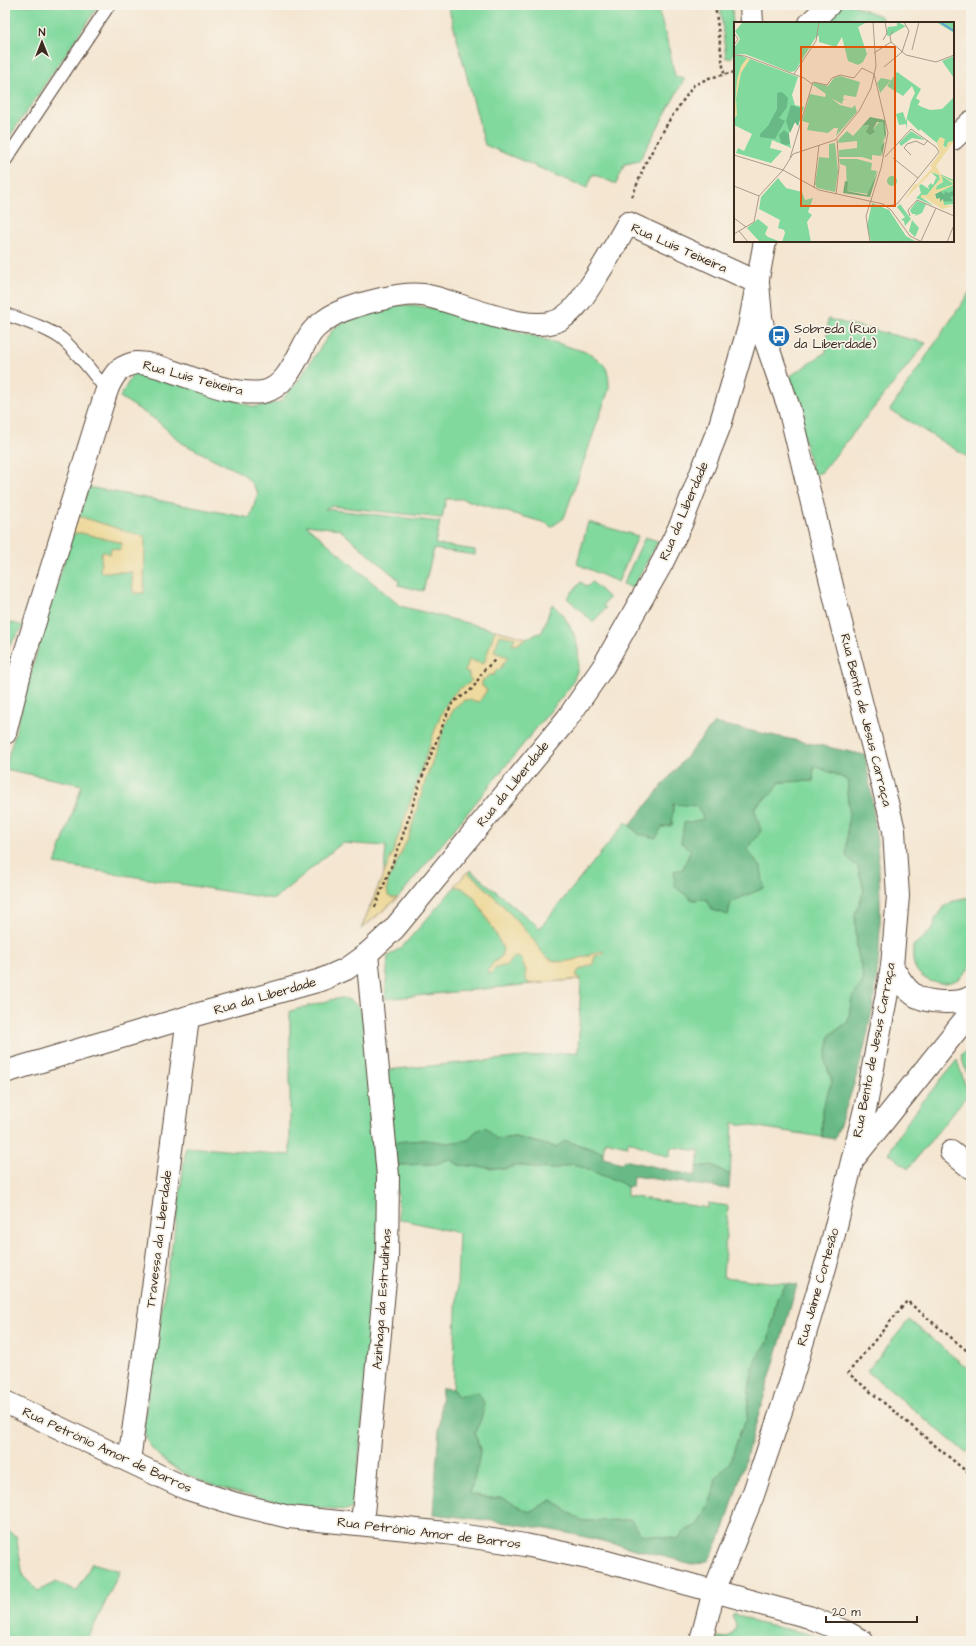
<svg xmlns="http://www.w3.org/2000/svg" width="976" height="1646" font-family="'Architects Daughter',sans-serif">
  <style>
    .green { fill: #81d99e; stroke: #5e825e }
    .forest { fill: #68b985; stroke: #527252 }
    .sand { fill: #eeda9e; stroke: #94825e }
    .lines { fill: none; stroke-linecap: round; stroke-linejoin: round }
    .service-casing { stroke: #574639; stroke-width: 14 }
    .minor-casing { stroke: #574639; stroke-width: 24 }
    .tertiary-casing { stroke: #574639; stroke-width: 24 }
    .path { stroke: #574639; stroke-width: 2.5; stroke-dasharray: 3 3; stroke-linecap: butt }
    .service { stroke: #fff; stroke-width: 12 }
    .minor { stroke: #fff; stroke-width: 22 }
    .tertiary { stroke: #fff; stroke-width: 22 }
    .labels { text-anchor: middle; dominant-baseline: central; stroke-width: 3.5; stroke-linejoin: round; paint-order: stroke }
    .street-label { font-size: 13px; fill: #3b2a1e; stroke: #f7f3e8 }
    .poi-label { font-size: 13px; fill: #3b2a1e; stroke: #f7f3e8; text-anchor: start }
    .inset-river { fill: none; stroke: #67a2d7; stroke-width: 2 }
    .inset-road { fill: none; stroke: #aa9b89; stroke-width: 1 }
    .view { fill: #df570d; fill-opacity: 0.15; stroke: #df570d; stroke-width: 2 }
    .inset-edge { fill: none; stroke: #3b2a1e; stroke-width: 2 }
  </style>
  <rect width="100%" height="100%" fill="#f7f3e8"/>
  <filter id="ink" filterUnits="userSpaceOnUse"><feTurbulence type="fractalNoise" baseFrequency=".025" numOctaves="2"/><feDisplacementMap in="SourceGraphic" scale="8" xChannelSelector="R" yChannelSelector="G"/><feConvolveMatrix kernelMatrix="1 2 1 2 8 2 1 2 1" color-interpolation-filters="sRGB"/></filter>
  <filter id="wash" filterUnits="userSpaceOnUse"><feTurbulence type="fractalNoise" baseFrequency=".012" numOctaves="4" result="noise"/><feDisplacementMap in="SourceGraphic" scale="16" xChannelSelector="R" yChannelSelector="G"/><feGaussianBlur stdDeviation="0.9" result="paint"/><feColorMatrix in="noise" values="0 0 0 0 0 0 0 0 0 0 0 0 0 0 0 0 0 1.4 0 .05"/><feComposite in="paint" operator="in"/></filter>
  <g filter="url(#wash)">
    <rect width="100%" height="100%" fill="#f4e6d1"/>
    <g class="green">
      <path d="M5 5H99L5 143Z"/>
      <path d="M448 5H657L666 36 675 76 685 78 639 161 625 164 616 184 593 174 587 188 485 145Z"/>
      <path d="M720 5H732L734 53 731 58H726Z"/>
      <path d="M843 5H857V7L881 16 884 23H823L836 9Z"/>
      <path d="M971 290V459L890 410Z"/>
      <path d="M396 305H414L459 313 589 353C606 365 609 367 609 389L564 518 551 527 546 523 462 499H446L442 518 330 506 325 509 440 522 435 544 475 550V555L434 549 423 591 398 585 399 580 339 529 306 525 400 606 526 638 542 632 552 604C571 621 583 646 577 671 575 677 572 683 569 688L398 898 361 929 384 873 386 846 342 843 274 899 55 864 82 785 5 769 47 615 88 487 250 518 258 493 252 484 243 474 182 443 156 420 120 397 136 369 190 385 254 407 280 402 297 382 334 328 345 321Z"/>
      <path d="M828 319 926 343 822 472 813 475 789 377 826 352Z"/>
      <path d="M588 522 638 536 618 582 577 564Z"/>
      <path d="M645 537 658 541 633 588 623 584Z"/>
      <path d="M581 582 587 587 592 582 609 598 603 605 606 608 593 622 567 598Z"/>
      <path d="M5 621 24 626 7 648 9 674 5 691Z"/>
      <path d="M814 766 835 774 849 781 847 793 858 867 864 891 855 914 857 949 864 980 852 998 848 1022 830 1035 825 1061 832 1081 822 1109V1137L733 1123 730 1175 712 1165 697 1167 700 1151 671 1147 669 1157 628 1141 627 1146 605 1141 603 1152 566 1141 556 1147 515 1137 496 1139 476 1131 468 1140 448 1143 425 1140 393 1142 386 1070 578 1052 581 979 385 999 388 956 402 947 470 870 540 928 626 822 638 834 672 825 673 804 697 805 704 819 683 869 693 900 707 899 731 902 761 867 747 850 760 831 754 808 772 793 780 782 813 781Z"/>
      <path d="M964 898H971V966C968 970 964 974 961 977 948 988 922 984 915 967 912 961 913 953 913 946 920 940 927 935 933 929 935 926 934 923 935 920 940 907 952 900 964 898Z"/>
      <path d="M343 998C354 1001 358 1005 363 1015L378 1190 379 1235 355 1503 351 1509 345 1510C291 1505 190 1493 152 1449 147 1443 145 1435 143 1427L178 1208 186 1147 290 1155V1011L334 999Z"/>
      <path d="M971 1045V1087L961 1056Z"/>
      <path d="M957 1060 968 1094 908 1169 889 1153C906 1118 933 1090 957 1060Z"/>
      <path d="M449 1159 459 1165 503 1169 520 1165 533 1168 553 1169 573 1164 620 1182 627 1187V1196L708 1208V1203L728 1206 723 1277 787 1284 777 1298 768 1342 755 1360 749 1388 747 1419 741 1430 730 1462 716 1478 712 1497 699 1524 683 1532 679 1539 640 1534 631 1520 581 1521 552 1500 529 1512 503 1498H488L469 1494 478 1464 480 1450 475 1432 481 1419 457 1396 453 1389 459 1233 399 1219 395 1165 436 1164Z"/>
      <path d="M909 1320 971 1371V1448L966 1453 867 1371Z"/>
      <path d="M5 1529 16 1536 23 1576 38 1591 56 1582 77 1591 92 1563 120 1571 87 1641H5Z"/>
      <path d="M734 1614 757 1623 814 1635 824 1641H716L718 1637 728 1638 736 1627 735 1621 732 1617Z"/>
    </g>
    <g class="forest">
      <path d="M714 723 865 755C882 853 889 955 863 1052 856 1082 845 1110 835 1139L822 1137V1109L832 1081 825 1061 830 1035 848 1022 852 998 864 980 857 949 855 914 864 891 858 867 846 856 849 808 847 793 849 781 835 774 814 766 813 781 780 782 772 793 754 807 761 831 747 850 761 867 764 888 731 902 728 915 712 910 706 899 693 900 675 887 674 871 683 869 691 850 681 843 684 823 704 819 697 806 673 804 672 825 662 827 656 838 638 834 630 825Z"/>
      <path d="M486 1127 496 1139 515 1137 555 1147 566 1141 603 1152V1158L622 1163 624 1160 695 1176 697 1167 712 1165 730 1175 729 1189 633 1176 632 1187H627L619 1182 573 1164 553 1169 533 1168 520 1165 503 1169 459 1165 449 1159 436 1164 395 1165 393 1142 425 1140 448 1143 468 1140 476 1131Z"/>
      <path d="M787 1284 797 1285 737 1488 724 1529 709 1560 703 1563 692 1564C642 1551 592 1537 541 1528 505 1522 469 1518 433 1514L442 1388 453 1389 457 1396 478 1392 485 1404 481 1419 475 1432 480 1450 478 1464 470 1494 488 1498H503L529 1512 552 1500 581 1521 631 1520 640 1534 679 1539 683 1532 699 1524 712 1497 716 1478 730 1462 741 1430 747 1419 749 1388 755 1360 768 1342 777 1298Z"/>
    </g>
    <g class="sand">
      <path d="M78 516 145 537 144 593H133L132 572H100L102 551 110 554 111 548 120 550 122 543 82 533H75L70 536Z"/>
      <path d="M495 630 526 638 521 641 519 644 512 645 515 638 500 635 494 652 508 657 500 669 496 670 494 675H490L482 681V686L487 690 479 702 471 700H464L455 707 446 723 426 779 409 836 388 881 387 889 388 896 392 898H398L361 929 393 852 437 724C442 713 449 696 459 689 464 686 468 685 472 680L469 678V673L465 672 469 660 484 664Z"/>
      <path d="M467 872C491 891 510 913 530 936 538 944 541 956 552 960 566 966 589 954 603 951V954L595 956 593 964 579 970 576 975 581 979 529 984 525 977 526 971 521 958 513 957 507 965 496 968 490 974 488 971 493 963 501 957 503 949 496 934 474 897 462 888 455 886Z"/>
    </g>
  </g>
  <g filter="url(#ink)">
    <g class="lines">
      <g class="service-casing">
        <g id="service">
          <path d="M5 161 109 5"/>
          <path d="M5 314C22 320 48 328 62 339 79 354 93 373 107 391"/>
        </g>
      </g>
      <g class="minor-casing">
        <g id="minor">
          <path d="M810 23 829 5"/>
          <path d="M953 139 971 122"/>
          <path d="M5 733 24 657 102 405C106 393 109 380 119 370 123 367 132 363 137 363 149 363 160 367 171 371 200 380 232 396 263 392 289 387 298 352 311 333 316 326 329 317 337 313 358 304 400 292 423 295 457 300 534 340 564 317 577 308 584 295 593 282 605 263 617 243 628 223L758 283 761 317 766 342 789 408 840 619 894 830 898 896 892 966 866 1105 829 1254 790 1384 753 1495 714 1591 701 1641"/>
          <path d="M892 966C898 976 903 987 913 994 924 1003 959 1005 971 997"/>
          <path d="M951 1152 971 1168"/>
          <path d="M855 1157 971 1012"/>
          <path d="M129 1461 157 1259 188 1017"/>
          <path d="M362 1524 387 1259 388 1176 367 954"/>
        </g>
      </g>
      <g class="tertiary-casing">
        <g id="tertiary">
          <path d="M751 5 752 23"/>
          <path d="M5 1072 188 1017 321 980 346 969 367 954 394 929 567 719 603 667 662 563 681 524 720 425 749 327 765 241"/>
          <path d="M5 1402 185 1488 236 1504 289 1517 446 1533 525 1545 607 1562 809 1617 846 1632 862 1641"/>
        </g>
      </g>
      <g class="path">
        <path d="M715 5 724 74"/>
        <path d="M632 197 646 162 670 119 694 85 709 78 735 72"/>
        <path d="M375 907 399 847 421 780 448 712 453 702 469 692 475 685 483 671 495 660"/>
        <path d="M971 1354 907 1301 848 1373 967 1472 971 1467"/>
      </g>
      <use href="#service" class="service"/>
      <use href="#minor" class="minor"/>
      <use href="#tertiary" class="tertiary"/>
    </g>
  </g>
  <defs>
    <g id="bus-disc" transform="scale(1.15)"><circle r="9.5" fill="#1f6fb2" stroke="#f7f3e8"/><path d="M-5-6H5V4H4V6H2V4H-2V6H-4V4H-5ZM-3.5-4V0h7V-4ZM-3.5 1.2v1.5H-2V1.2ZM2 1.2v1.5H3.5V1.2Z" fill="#fff"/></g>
  </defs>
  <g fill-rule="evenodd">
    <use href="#bus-disc" x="779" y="336"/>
  </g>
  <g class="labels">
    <g class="street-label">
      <text transform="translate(679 248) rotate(24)">Rua Luis Teixeira</text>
      <text transform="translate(193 378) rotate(15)">Rua Luis Teixeira</text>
      <text transform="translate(684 511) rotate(-67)">Rua da Liberdade</text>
      <text transform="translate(866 720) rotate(76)">Rua Bento de Jesus Carraça</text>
      <text transform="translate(513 784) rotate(-51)">Rua da Liberdade</text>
      <text transform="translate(265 996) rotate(-16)">Rua da Liberdade</text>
      <text transform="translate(874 1050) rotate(-79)">Rua Bento de Jesus Carraça</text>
      <text transform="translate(159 1239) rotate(-83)">Travessa da Liberdade</text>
      <text transform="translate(818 1287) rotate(-74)">Rua Jaime Cortesão</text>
      <text transform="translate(382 1299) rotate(-86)">Azinhaga da Estrudinhas</text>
      <text transform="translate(107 1450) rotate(25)">Rua Petrónio Amor de Barros</text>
      <text transform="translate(429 1533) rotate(7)">Rua Petrónio Amor de Barros</text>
    </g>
    <g class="poi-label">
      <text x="794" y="329">Sobreda (Rua<tspan x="794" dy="15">da Liberdade)</tspan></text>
    </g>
  </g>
  <g transform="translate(734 22)">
    <rect width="220" height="220" fill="#f4e6d1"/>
    <path d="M9 0H133L124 5 133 32 129 40 124 43 114 39 108 15 102 25 85 20V14L82 15 61 49 56 50 11 32 0 33V26L6 17 1 9ZM163 0 172 4 155 14 152 13 154 5 163 4ZM202 0H217L220 2V11ZM0 34H8L64 55 58 73 61 83 70 85 64 104 61 100 54 113 57 126 38 118 36 126 48 129 37 141 2 131 4 126 10 129 18 112 0 103ZM220 34V56L208 39ZM163 50 187 67 182 76 186 79 184 83 188 85 196 88 208 87 220 75V119L214 121 213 126 204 121 205 126 203 121 186 107 185 109 173 97V108L172 102 165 103 162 92 169 90 172 99 177 79 181 71 178 64 169 74 153 64ZM106 54 126 60 122 75 110 73 109 77 113 78H109L108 82 97 76 106 83 118 86 121 83 123 90 102 114 104 106H100L94 111 73 108 75 101 68 99 76 72 91 75 92 72 79 63 80 60 94 64 100 56ZM147 56 157 58 146 71 143 61ZM146 99 149 100 151 111 147 134 138 133V138L128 135H105V128L123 126V119L104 121 105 117 113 109 119 114 128 104 135 103 133 109 139 107ZM177 109 191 118 178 116 167 124 165 121ZM101 121 104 149 101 170 83 166 81 162 85 135 95 136V122ZM105 137H123L138 141 137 148 143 149 135 172 113 169 112 144 106 142ZM197 150 205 153 206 157 193 173 189 174 190 172 187 175 200 184 182 176 187 171 185 164 187 162 195 167 194 164 197 161 199 163 202 156 204 157ZM206 152 220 158V160L215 159 220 161V182L209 183 206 169 210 167 201 168V165L209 160ZM153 159a5 5 0 1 1 10 0a5 5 0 1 1-10 0ZM44 156 52 166 68 170 71 178 79 176 74 190 78 193 73 200 77 220H48L51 211 50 208 44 206 46 198 25 187 27 175ZM183 179 192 182 188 191 181 194 182 192H178L176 188ZM138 181 155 188 172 214 183 220H137L133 204ZM166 182 177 197 171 204 170 199 167 198 171 195 163 185ZM24 197 34 205 31 212 34 215 47 220H26L13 206ZM178 198 185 206 181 215 175 209Z" fill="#81d99e"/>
    <path d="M48 70 54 76 53 85 45 96 51 99 41 117 26 115V112L34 104 43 87V71ZM57 83 66 86 67 94 64 104 61 100 56 111 52 99ZM136 95 151 98 152 112 148 135 147 125 151 119 149 100H143L139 107 141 110 136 113 132 110 135 103 128 104ZM50 108 55 112 56 122 52 123 47 121 45 113ZM144 149 136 175 109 171 111 159 114 160 113 169 133 173ZM207 169 210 173 211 169 214 171 219 169 220 174 216 175 219 179 206 180 202 176 201 172Z" fill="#68b985"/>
    <path d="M13 36 16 37 7 51 2 77 3 93 0 97 3 58 7 44ZM206 115 211 117 209 125 212 126 214 120 220 119 202 144 207 153 220 160V163L201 172 202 177 206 176V180L209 177 210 183 220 184 208 187 191 176H187V173H193L206 157 205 153 198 150 170 178 181 162 183 163 198 146 196 144 206 131 203 120ZM208 154 220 162 202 168 203 163 209 160Z" fill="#eeda9e" fill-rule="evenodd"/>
    <path class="inset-river" d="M206 0 220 9"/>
    <path class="inset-road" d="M159 9 156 14 157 20 172 33 202 40 220 33M0 11 4 17 0 23M149 18 153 11 151 0M178 28 185 0M140 31 157 20M0 33 11 34 70 56 78 62M150 45 168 30 175 9 170 0M60 52 82 19 85 0M0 133 49 148 85 168 149 182 157 188 176 214 188 220M177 133 170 126 173 122 182 119 190 123 194 118M151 135 177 107 202 125 205 130 163 182 154 184M56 136 79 60 93 63 98 56 106 53 120 56 128 46 140 52 154 111 147 146 132 194 136 220M159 136 184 156M0 164 25 174M80 166 85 123M102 172 105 146 103 117M176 194 174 188 183 178 220 194M0 196 12 205M5 209 14 220M0 212 20 200 25 174 49 148 59 132 101 118 125 89 137 66 142 44 139 0M187 219 202 186M213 220 220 203"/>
    <path class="view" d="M67 25H161V184H67Z"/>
    <rect width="220" height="220" class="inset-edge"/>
  </g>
  <rect width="976" height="1646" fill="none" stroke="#f7f3e8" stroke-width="20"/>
  <g transform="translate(42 42)" stroke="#f7f3e8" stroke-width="3" paint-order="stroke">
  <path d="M0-3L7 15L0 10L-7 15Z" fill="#3b2a1e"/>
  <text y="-6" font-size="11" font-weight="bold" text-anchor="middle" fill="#3b2a1e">N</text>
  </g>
  <path d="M826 1616v6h91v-6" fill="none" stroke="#3b2a1e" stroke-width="2"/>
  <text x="832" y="1616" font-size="12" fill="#3b2a1e" stroke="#f7f3e8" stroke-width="3" paint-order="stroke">20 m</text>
</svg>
